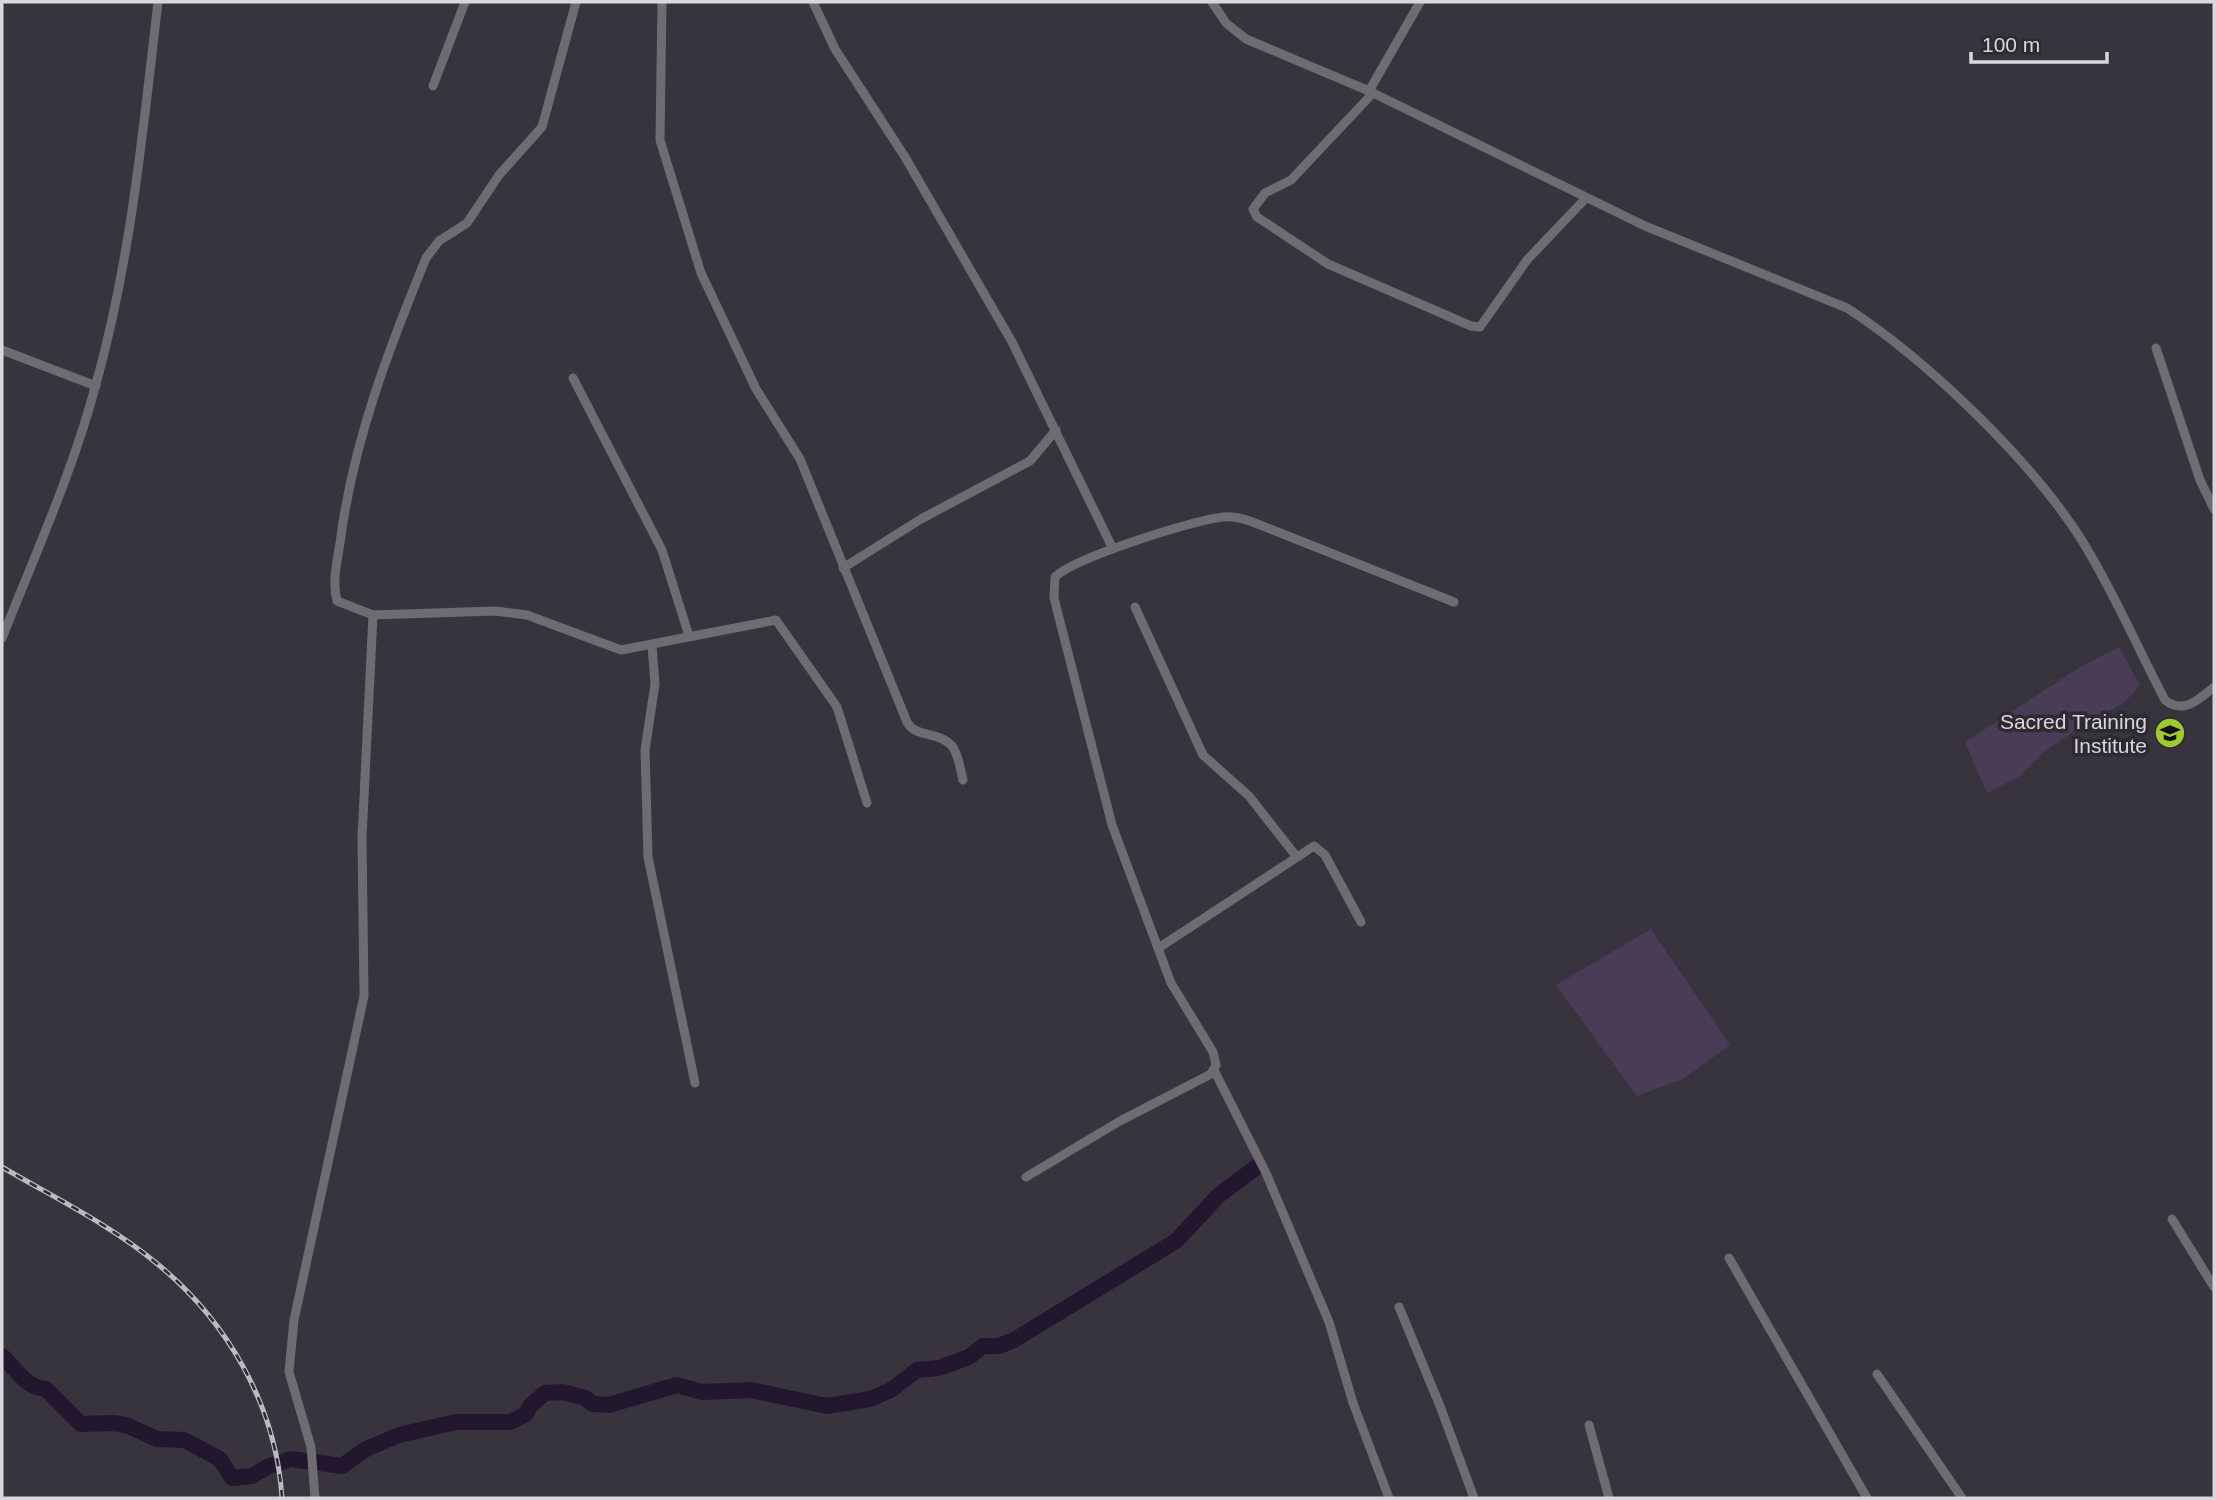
<svg xmlns="http://www.w3.org/2000/svg" width="2216" height="1500" font-family="Arial,sans-serif">
  <style>
    .green { fill: #483c57 }
    .lines { fill: none; stroke-linecap: round; stroke-linejoin: round }
    .river { stroke: #231730; stroke-width: 16 }
    .street { stroke: #6e6c71; stroke-width: 9 }
    .rail-casing { stroke: #bcbabf; stroke-width: 5 }
    .rail { stroke: #2d2a32; stroke-width: 2.5; stroke-dasharray: 8; stroke-linecap: butt }
    .labels { text-anchor: middle; dominant-baseline: central; stroke-width: 7; stroke-linejoin: round; paint-order: stroke }
    .poi-label { font-size: 21px; fill: #d9d7dc; stroke: #2d2a32; text-anchor: end }
  </style>
  <rect width="100%" height="100%" fill="#38343d"/>
  <g class="green">
    <path d="M2119 647 2140 685 2124 703 2094 718 2045 751 2020 776 1987 793 1965 742 2080 667Z"/>
    <path d="M1651 929 1730 1045 1683 1079 1637 1096 1556 985Z"/>
  </g>
  <g class="lines">
    <path class="river" d="M2 1356C18 1370 24 1387 46 1389L81 1424 113 1423 126 1425 157 1439 184 1440 220 1459 232 1478 252 1476 267 1467 291 1459 342 1466 366 1449 399 1435 456 1422H511L526 1414 530 1406 545 1393 563 1392 585 1398 593 1404 609 1405 677 1385 702 1392 751 1390 827 1406 870 1399 891 1390 917 1370 939 1368 969 1357 983 1346H999L1014 1340 1176 1241 1219 1195 1258 1166"/>
    <g class="street">
      <path d="M576 2 542 127 499 175 467 223 439 241 426 258C388 351 353 442 340 543 337 562 332 582 337 601L373 615 495 611 527 615 621 650 776 620 837 707 867 803"/>
      <path d="M662 2 660 140 701 273 756 389 800 459 907 722C915 738 939 731 952 746 959 755 960 769 963 780"/>
      <path d="M813 2 835 49 905 157 1012 342 1113 549"/>
      <path d="M1212 2 1226 23 1246 39 1369 91 1645 226 1847 308C1927 360 2030 459 2081 539 2113 590 2137 647 2165 700 2184 715 2199 699 2214 687"/>
      <path d="M433 86 465 2"/>
      <path d="M1369 91 1420 2"/>
      <path d="M1373 93 1291 180 1265 193 1253 209 1257 217 1328 264 1471 326 1480 327 1527 260 1585 199"/>
      <path d="M2156 348 2200 480 2214 509"/>
      <path d="M2 350 96 386"/>
      <path d="M573 378 662 550 689 636"/>
      <path d="M843 568 921 519 1030 461 1056 430"/>
      <path d="M1135 607 1203 755 1249 796 1296 856"/>
      <path d="M2 638C35 555 73 471 96 384 131 259 143 130 158 2"/>
      <path d="M652 646 655 684 645 750 648 857 695 1083"/>
      <path d="M1160 947 1314 846 1325 855 1361 922"/>
      <path d="M1214 1070 1266 1173 1329 1322 1353 1403 1389 1498"/>
      <path d="M1026 1177 1120 1121 1211 1074 1216 1065 1213 1052 1171 983 1112 825 1054 598 1055 577C1074 558 1193 520 1223 517 1232 516 1241 518 1250 521L1454 602"/>
      <path d="M2172 1219 2214 1287"/>
      <path d="M1729 1258 1867 1498"/>
      <path d="M1399 1307 1440 1406 1474 1498"/>
      <path d="M1877 1374 1962 1498"/>
      <path d="M1589 1425 1609 1498"/>
      <path d="M315 1498 311 1447 289 1372 294 1320 364 996 362 838 373 615"/>
    </g>
    <g class="rail-casing">
      <path id="rail" d="M2 1167C53 1197 109 1224 155 1262 227 1320 276 1405 282 1498"/>
    </g>
    <use href="#rail" class="rail"/>
  </g>
  <defs>
    <g id="university-disc" transform="scale(1.575)"><circle r="9.5" fill="#9fca2d" stroke="#2d2a32"/><path d="M0-5L7-2L0 1L-7-2ZM-4 1L0 2.5L4 1V4Q0 6-4 4Z" fill="#111"/></g>
  </defs>
  <g fill-rule="evenodd">
    <use href="#university-disc" x="2170" y="733"/>
  </g>
  <g class="labels">
    <g class="poi-label">
      <text x="2147" y="721">Sacred Training<tspan x="2147" dy="24">Institute</tspan></text>
    </g>
  </g>
  <rect width="2216" height="1500" fill="none" stroke="#d9d7dc" stroke-width="7"/>
  <path d="M1971 52v10h136v-10" fill="none" stroke="#d9d7dc" stroke-width="3.5"/>
  <text x="1982" y="52" font-size="21" fill="#d9d7dc" stroke="#2d2a32" stroke-width="5" paint-order="stroke">100 m</text>
</svg>
